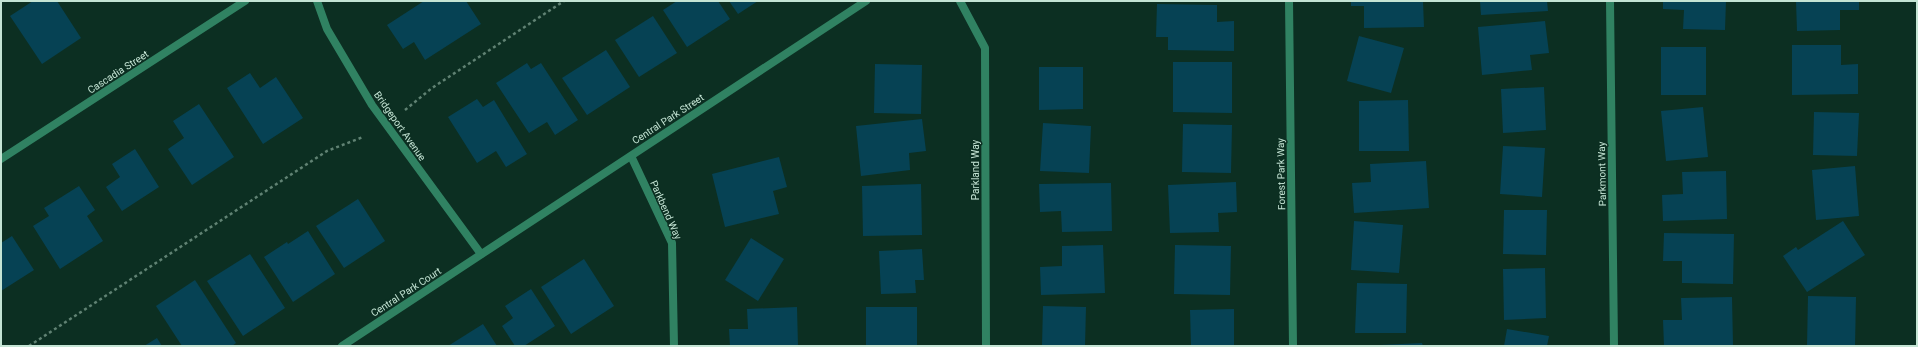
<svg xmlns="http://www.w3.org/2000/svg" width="1918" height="347" font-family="Roboto,sans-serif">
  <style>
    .building { fill: #064254 }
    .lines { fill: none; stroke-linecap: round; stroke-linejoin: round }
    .path { stroke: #608273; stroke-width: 2.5; stroke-dasharray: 3 3; stroke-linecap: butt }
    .street { stroke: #308262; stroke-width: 8 }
    .labels { text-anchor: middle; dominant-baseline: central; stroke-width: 3; stroke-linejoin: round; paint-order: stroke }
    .street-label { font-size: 10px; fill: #c4e4d4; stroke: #0c2f22 }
  </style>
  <rect width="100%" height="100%" fill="#0c2f22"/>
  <g class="building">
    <path d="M33 1H57L81 38 42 64 10 16Z"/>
    <path d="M424 1H466L481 24 425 60 414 42 403 49 387 25Z"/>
    <path d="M677 1H718L730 19 687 47 663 10Z"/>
    <path d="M729 1H758L738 14Z"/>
    <path d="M1351 1H1423L1424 27 1364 28V6H1351Z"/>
    <path d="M1480 1H1547L1548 11 1481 15Z"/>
    <path d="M1663 1H1726L1725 30 1683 29 1684 10 1663 9Z"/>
    <path d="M1796 1H1859V10H1840V30L1797 31Z"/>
    <path d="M1157 4 1217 5V22L1234 21V51L1168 50V37H1156Z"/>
    <path d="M653 16 677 53 639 77 615 40Z"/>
    <path d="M1545 21 1549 53 1530 55 1532 70 1482 75 1478 27Z"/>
    <path d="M1359 36 1404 48 1391 93 1347 81Z"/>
    <path d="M1792 45H1841V65L1858 64V94L1792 95Z"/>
    <rect x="1661" y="47" width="45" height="48"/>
    <path d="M606 50 630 87 587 115 562 78Z"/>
    <path d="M1173 62H1232V113L1173 112Z"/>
    <path d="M527 63 531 69 541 63 578 120 555 135 547 122 529 133 496 83Z"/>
    <path d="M875 64 922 65 921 114 874 113Z"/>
    <path d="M1039 67H1083V109L1039 110Z"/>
    <path d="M250 73 260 88 276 77 303 118 263 144 227 88Z"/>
    <path d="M1544 87 1546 130 1503 133 1501 89Z"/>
    <path d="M477 99 483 107 494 100 527 154 506 167 496 151 477 163 448 117Z"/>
    <path d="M1408 100 1409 151H1359V101Z"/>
    <path d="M199 104 234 157 192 185 168 149 184 138 173 121Z"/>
    <path d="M1703 107 1708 157 1666 161 1661 111Z"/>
    <path d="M1814 112 1859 113 1857 156 1813 155Z"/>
    <path d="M922 119 926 151 909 153 910 170 861 176 856 126Z"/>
    <path d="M1043 123 1091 126 1089 173 1040 171Z"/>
    <path d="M1183 124 1232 125 1231 173 1182 172Z"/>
    <path d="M1503 146 1545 148 1542 197 1500 194Z"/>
    <path d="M135 149 159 187 122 211 106 187 120 177 112 164Z"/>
    <path d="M779 157 787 187 773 191 779 214 725 227 712 174Z"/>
    <path d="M1426 161 1429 208 1354 213 1352 183 1371 182 1370 164Z"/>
    <path d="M1855 166 1859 216 1816 220 1812 170Z"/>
    <path d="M1726 171 1727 219 1663 221 1662 195 1683 194 1682 172Z"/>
    <path d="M1236 182 1237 212 1218 213 1219 232 1170 233 1168 185Z"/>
    <path d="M1111 183 1112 231 1062 232 1061 211 1040 212 1039 184Z"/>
    <path d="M921 184 922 235 863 236 862 186Z"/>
    <path d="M79 186 95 210 87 216 103 241 60 269 33 226 49 216 44 208Z"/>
    <path d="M358 199 385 241 344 268 316 226Z"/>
    <path d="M1504 210H1547L1546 255 1503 254Z"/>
    <path d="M1354 221 1403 225 1399 273 1351 270Z"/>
    <path d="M1843 221 1865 255 1807 292 1783 256 1796 247 1798 250Z"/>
    <path d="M308 231 335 274 293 302 264 257 287 242 288 244Z"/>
    <path d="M1664 233 1734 234 1733 284 1682 283V261H1663Z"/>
    <path d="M12 236 34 270 1 291V243Z"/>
    <path d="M751 238 784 259 758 301 725 280Z"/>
    <path d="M1103 245 1105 293 1041 295 1040 267 1062 266V246Z"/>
    <path d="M1175 245 1231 246 1230 295 1174 294Z"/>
    <path d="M922 249 924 280H915L916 293 881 294 879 251Z"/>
    <path d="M250 254 285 308 243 336 207 281Z"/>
    <path d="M584 259 614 306 571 334 541 287Z"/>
    <path d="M1545 268 1546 318 1504 320 1503 269Z"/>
    <path d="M195 280 236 343 232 346H182L156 306Z"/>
    <path d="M1357 283 1407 284 1406 333H1355Z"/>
    <path d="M531 289 555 326 524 346H515L502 326 513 318 505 306Z"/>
    <path d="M1808 296 1856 297 1855 346H1807Z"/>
    <path d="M1732 297 1733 345 1664 346 1663 320H1682L1681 298Z"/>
    <path d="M1043 306 1086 307 1085 346H1042Z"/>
    <path d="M797 307 798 346H730L729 329H748L747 309Z"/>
    <rect x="866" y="307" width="51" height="39"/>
    <path d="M1234 309V346H1191L1190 310Z"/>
    <path d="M483 324 497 346H448Z"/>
    <path d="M1507 329 1549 336 1547 346H1504Z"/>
    <path d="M157 338 162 346H144Z"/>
    <path d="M1422 343 1423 346H1380V345Z"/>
  </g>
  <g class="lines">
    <g class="path">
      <path d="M405 110 432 88 564 1"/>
      <path d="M29 346 327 151 363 137"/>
    </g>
    <g class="street">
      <path d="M317 1 327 29 372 105 481 254"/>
      <path d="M960 1 985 48 986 346"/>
      <path d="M1289 1 1293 346"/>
      <path d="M1610 1 1614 346"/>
      <path d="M631 156 672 243 674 346"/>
      <path d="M1 159 245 1"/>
      <path d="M342 346 866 1"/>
    </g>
  </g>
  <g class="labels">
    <g class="street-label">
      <text transform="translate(118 72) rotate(-33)">Cascadia Street</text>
      <text transform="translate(668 119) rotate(-33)">Central Park Street</text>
      <text transform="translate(400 126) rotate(55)">Bridgeport Avenue</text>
      <text transform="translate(975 170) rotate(-90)">Parkland Way</text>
      <text transform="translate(1281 174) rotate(-91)">Forest Park Way</text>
      <text transform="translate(1602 174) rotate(-91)">Parkmont Way</text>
      <text transform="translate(666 210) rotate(66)">Parkbend Way</text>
      <text transform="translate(406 292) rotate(-33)">Central Park Court</text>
    </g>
  </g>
  <rect width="1918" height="347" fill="none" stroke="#c4e4d4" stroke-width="4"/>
</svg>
